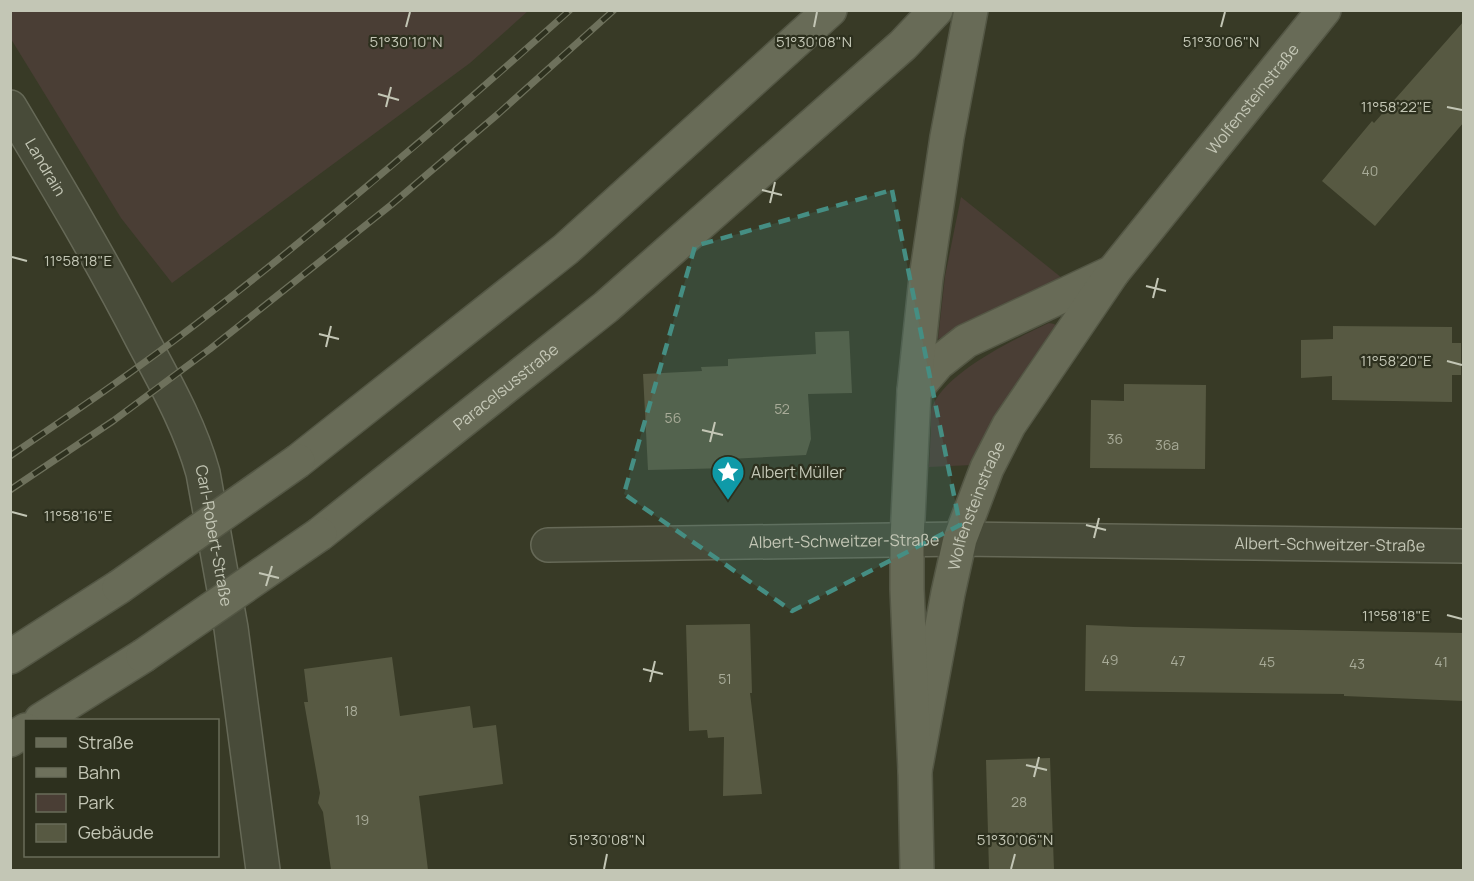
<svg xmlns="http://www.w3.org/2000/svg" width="1474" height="881" font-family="Manrope,sans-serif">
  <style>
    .green { fill: #4a3e35 }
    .building { fill: #575942 }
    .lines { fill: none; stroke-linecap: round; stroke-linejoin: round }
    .minor-casing { stroke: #666957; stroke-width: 36 }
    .major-casing { stroke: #545745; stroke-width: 36 }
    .minor { stroke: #484b39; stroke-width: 33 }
    .major { stroke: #686b57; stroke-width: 33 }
    .rail-casing { stroke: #6e715c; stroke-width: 7 }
    .rail { stroke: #2d301e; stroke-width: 4.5; stroke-dasharray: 14; stroke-linecap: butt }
    .major-bridge-casing { stroke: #545745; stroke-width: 36; stroke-linecap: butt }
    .major-bridge { stroke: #686b57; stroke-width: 33 }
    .marked { fill: #458e83; fill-opacity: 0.2; stroke: #458e83; stroke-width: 4.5; stroke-dasharray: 12 8; stroke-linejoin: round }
    .ticks { fill: none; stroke: #c3c6b5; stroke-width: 2 }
    .labels { text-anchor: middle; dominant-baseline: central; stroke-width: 4.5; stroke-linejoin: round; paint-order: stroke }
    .number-label { font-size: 14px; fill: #a8ab98 }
    .street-label { font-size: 16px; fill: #c3c6b5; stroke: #2d301e }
    .poi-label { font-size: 16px; fill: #c3c6b5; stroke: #2d301e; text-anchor: start }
    .ticks-label { font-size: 15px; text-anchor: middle; fill: #c3c6b5; stroke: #2d301e; stroke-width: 4.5; stroke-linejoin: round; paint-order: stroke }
  </style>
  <rect width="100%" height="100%" fill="#383a26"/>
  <g class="green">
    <path d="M11 10H528V11L470 63 172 283 121 218 11 39Z"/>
    <path d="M961 197 1067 282 938 339 945 276Z"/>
    <path d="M1049 323 1054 324 1057 326 1001 407 985 434 972 465 929 467C930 455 930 442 931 430 931 424 930 417 931 411 940 374 1017 338 1049 323Z"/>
  </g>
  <g class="building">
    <path d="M1464 21V122L1375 226 1322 181 1372 121 1374 123Z"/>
    <path d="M1333 326 1452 327V343H1461V375H1452V402L1332 400V376L1301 378V340L1333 339Z"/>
    <path d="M849 331 852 393 808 394 811 439 806 455 728 459 729 468 648 470 643 374 702 371 701 367 728 366V359L816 354 815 332Z"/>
    <path d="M1124 384 1206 385 1205 469 1090 468 1091 400 1124 401Z"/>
    <path d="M750 624 752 693H750L762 794 723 796 724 737 708 738 707 730 689 731 686 625Z"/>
    <path d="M1086 625 1134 627 1464 633V701L1344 696V694L1085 691Z"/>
    <path d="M392 657 400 716 470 706 473 728 496 725 503 784 419 796 428 870H331L323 812 318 803 320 793 304 702H308L304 669Z"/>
    <path d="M1050 758 1054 870H989L986 760Z"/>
  </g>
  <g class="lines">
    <g class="minor-casing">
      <g id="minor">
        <path id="s1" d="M10 107C56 184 102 261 143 341 166 384 190 426 203 473L231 628 263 870"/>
        <path id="s2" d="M548 545 960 539 1464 546"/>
      </g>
    </g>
    <g class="major-casing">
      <g id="major">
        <path d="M914 391 938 363 966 341 1113 272"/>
        <path d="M298 461 566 249 830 10"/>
        <path id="s3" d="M320 534 606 307 903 45 936 10"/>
        <path d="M10 657 119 587"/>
        <path d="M41 720 143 656"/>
        <path d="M10 740 26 730"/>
        <path id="s4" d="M915 771 948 593 960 539 987 468 1009 425 1113 272 1324 10"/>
        <path d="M917 870 915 771 907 589V539L914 391 926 278 947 137 971 10"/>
      </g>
    </g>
    <use href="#minor" class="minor"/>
    <use href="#major" class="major"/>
    <g class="rail-casing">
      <g id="rail">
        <path d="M10 456C73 413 136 370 196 324 325 225 448 119 570 10"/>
        <path d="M10 490 113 421 210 349 391 205 498 114 614 10"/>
      </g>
    </g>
    <use href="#rail" class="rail"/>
    <g class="major-bridge-casing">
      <g id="major-bridge">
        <path d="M119 587 298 461"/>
        <path d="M143 656 320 534"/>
      </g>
    </g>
    <use href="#major-bridge" class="major-bridge"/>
  </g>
  <path class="marked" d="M892 190 960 525 792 611 624 494 695 246Z"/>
  <path class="ticks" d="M406 27 410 12M814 27 817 12M1221 27 1225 12M378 94 399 100M386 107 391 87M1447 107 1462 110M762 190 782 195M770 203 775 182M12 257 27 261M1146 286 1166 291M1153 298 1158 278M319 334 339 339M326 347 331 326M1447 361 1462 365M702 430 723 435M710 442 715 422M12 512 27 516M1086 525 1106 530M1094 538 1099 518M259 573 279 578M266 586 272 566M1447 615 1462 619M643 669 663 674M650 682 655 661M1026 765 1047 770M1034 777 1039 757M604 869 607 854M1011 869 1015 854"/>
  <defs>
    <g id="sight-pin" transform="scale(1.725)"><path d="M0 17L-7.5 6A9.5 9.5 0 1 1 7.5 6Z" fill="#0f9aa8" stroke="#2d301e"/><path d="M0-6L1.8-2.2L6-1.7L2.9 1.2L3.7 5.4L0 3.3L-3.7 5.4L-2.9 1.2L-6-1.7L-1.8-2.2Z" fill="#fff"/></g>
  </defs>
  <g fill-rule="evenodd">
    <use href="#sight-pin" x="728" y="472"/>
  </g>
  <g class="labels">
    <g class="number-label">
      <text x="1370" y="170">40</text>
      <text x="782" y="408">52</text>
      <text x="673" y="417">56</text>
      <text x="1115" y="438">36</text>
      <text x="1167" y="444">36a</text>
      <text x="1110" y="659">49</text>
      <text x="1178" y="660">47</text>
      <text x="1267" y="661">45</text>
      <text x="1441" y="661">41</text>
      <text x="1357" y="663">43</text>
      <text x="725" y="678">51</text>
      <text x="351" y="710">18</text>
      <text x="1019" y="801">28</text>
      <text x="362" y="819">19</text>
    </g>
    <g class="street-label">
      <text stroke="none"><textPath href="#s4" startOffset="768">Wolfensteinstraße</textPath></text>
      <text stroke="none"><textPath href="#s1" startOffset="70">Landrain</textPath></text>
      <text stroke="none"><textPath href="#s3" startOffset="237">Paracelsusstraße</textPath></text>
      <text stroke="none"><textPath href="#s4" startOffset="273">Wolfensteinstraße</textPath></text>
      <text stroke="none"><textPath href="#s1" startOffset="478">Carl-Robert-Straße</textPath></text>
      <text stroke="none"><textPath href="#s2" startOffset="296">Albert-Schweitzer-Straße</textPath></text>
      <text stroke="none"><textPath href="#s2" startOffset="782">Albert-Schweitzer-Straße</textPath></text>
    </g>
    <g class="poi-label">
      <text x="751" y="472">Albert Müller</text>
    </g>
  </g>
  <g class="ticks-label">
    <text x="406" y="47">51°30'10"N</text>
    <text x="814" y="47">51°30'08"N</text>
    <text x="1221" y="47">51°30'06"N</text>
    <text x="1396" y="112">11°58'22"E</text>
    <text x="78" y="266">11°58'18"E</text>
    <text x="1396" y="366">11°58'20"E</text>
    <text x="78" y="521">11°58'16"E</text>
    <text x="1396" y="621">11°58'18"E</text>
    <text x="607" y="845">51°30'08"N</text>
    <text x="1015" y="845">51°30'06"N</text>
  </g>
  <rect width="1474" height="881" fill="none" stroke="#c3c6b5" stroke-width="24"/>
  <rect x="24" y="719" width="195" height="138" fill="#2d301e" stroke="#696c5a" stroke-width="1.5"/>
  <rect x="36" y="738" width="30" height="9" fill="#686b57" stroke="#696c5a" stroke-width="1.5"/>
  <text x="78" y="749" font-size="18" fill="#c3c6b5">Straße</text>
  <rect x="36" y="768" width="30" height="9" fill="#6e715c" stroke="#696c5a" stroke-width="1.5"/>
  <text x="78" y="779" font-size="18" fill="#c3c6b5">Bahn</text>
  <rect x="36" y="794" width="30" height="18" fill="#4a3e35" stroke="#696c5a" stroke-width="1.5"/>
  <text x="78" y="809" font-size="18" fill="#c3c6b5">Park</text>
  <rect x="36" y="824" width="30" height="18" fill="#575942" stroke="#696c5a" stroke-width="1.5"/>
  <text x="78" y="839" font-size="18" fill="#c3c6b5">Gebäude</text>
</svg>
